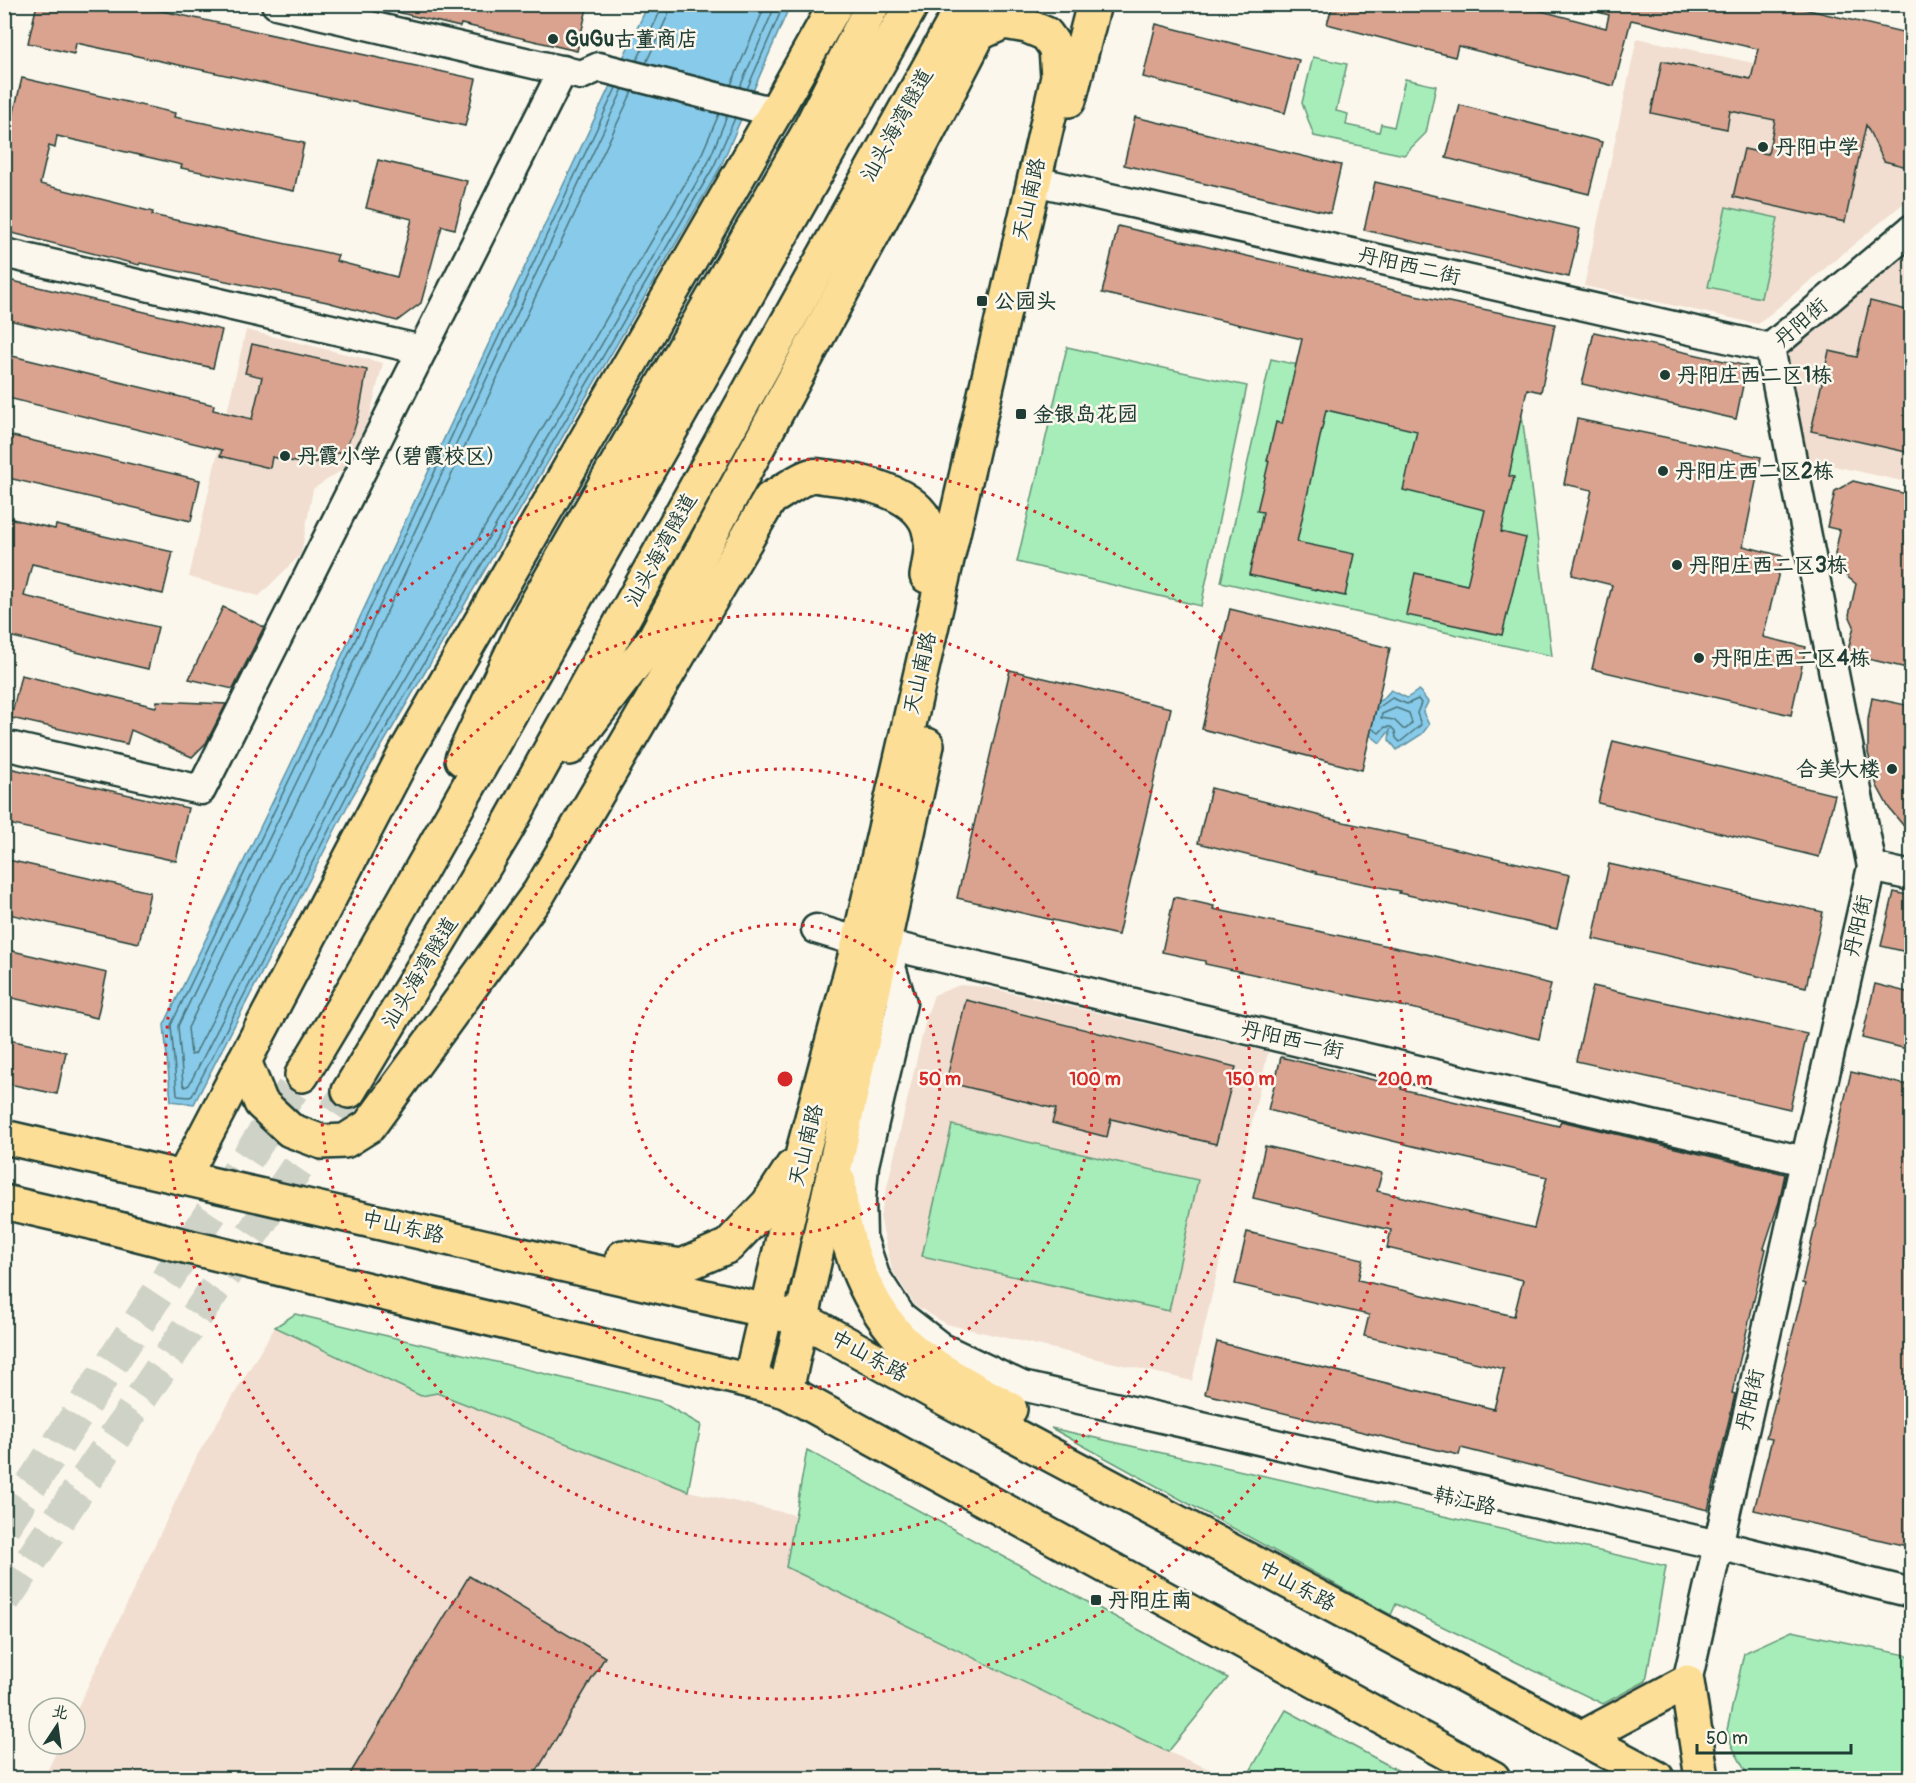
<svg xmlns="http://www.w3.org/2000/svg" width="1916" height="1783" font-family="Pangolin,'LXGW WenKai TC',sans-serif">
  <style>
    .built { fill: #f1ded0 }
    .green { fill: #a7edba; stroke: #639577; stroke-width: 1.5 }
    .water { fill: #88cae9; stroke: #5e92a1; stroke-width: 1.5 }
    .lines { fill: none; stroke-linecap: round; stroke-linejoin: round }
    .shore { stroke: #49757c; stroke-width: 1.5 }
    .building { fill: #d9a390; stroke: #1f3d34; stroke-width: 1.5 }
    .highway-tunnel { stroke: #cfd2c7; stroke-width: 33; stroke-dasharray: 33 16; stroke-linecap: butt }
    .minor-casing { stroke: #1f3d34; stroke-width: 33 }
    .major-casing { stroke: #1f3d34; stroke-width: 38 }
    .highway-casing { stroke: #1f3d34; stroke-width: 38 }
    .minor { stroke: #fbf7ec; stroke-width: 28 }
    .major { stroke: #fdde96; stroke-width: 33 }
    .highway { stroke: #fdde96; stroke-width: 33 }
    .major-bridge-casing { stroke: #1f3d34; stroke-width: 38; stroke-linecap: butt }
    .major-bridge { stroke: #fdde96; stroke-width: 33 }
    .ring { fill: none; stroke: #d62828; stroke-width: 3; stroke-dasharray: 3 6 }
    .poi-dot { fill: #1f3d34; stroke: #fbf7ec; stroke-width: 2 }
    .labels { text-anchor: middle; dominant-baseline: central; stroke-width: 5; stroke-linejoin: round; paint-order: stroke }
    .poi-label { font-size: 21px; font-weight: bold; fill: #1f3d34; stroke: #fbf7ec; text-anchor: start }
    .street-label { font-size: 21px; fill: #1f3d34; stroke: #fbf7ec }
    .centre { fill: #d62828; stroke: #fbf7ec; stroke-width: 3 }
    .ring-label { font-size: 18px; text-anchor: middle; font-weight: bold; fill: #d62828; stroke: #fbf7ec; stroke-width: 5; stroke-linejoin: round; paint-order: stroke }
  </style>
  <rect width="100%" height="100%" fill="#fbf7ec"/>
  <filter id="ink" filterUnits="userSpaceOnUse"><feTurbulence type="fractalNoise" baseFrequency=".0167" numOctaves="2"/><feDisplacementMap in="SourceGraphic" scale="12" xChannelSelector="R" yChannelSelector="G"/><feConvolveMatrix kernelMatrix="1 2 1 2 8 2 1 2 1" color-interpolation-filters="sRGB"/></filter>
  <g filter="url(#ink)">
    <g class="built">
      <path d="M1637 38 1911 97V197L1758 324 1584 286Z"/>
      <path d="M1911 251V483L1807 460 1787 352Z"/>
      <path d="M246 330 383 363 363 442 342 470 313 489 301 554 259 596 189 577Z"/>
      <path d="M960 985 985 987 1268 1052 1192 1381 946 1324 915 1305 892 1270 880 1217 927 1015 934 995Z"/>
      <path d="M275 1327 421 1396 437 1392 688 1491 795 1515 786 1567 1168 1752 1231 1778H44L60 1744H75V1713L198 1454Z"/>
    </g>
    <g class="green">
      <path d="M1313 57 1347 64 1336 111 1348 114 1346 125 1379 132 1381 124 1394 127 1405 79 1436 86 1426 133 1404 155 1314 136 1302 103Z"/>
      <path d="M1726 207 1778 218 1761 298 1708 287Z"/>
      <path d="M1067 347 1247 386 1201 606 1017 562Z"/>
      <path d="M1271 359 1522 415 1552 656 1221 582Z"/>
      <path d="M952 1125 1198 1180 1169 1311 922 1256Z"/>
      <path d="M295 1314 659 1401 701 1425 688 1491 437 1393 421 1396 275 1327Z"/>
      <path d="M1051 1428 1666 1566 1646 1681 1603 1704 1396 1604 1391 1615Z"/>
      <path d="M807 1450 1228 1678 1168 1752 786 1567Z"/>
      <path d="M1792 1631 1911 1656V1778H1749L1732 1746 1727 1730 1744 1653Z"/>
      <path d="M1286 1710 1412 1778H1246Z"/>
    </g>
    <g class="water">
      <path d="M648 5H790L720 168 352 797 194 1104 171 1101 164 1025 289 768Z"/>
      <path d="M1391 690 1407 698 1419 690 1428 702 1423 712 1429 725 1422 734 1397 750 1389 740 1390 730 1380 743 1360 727 1364 707 1383 699Z"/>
    </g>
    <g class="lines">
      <g class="shore">
        <path d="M637 60 660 12 661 4"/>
        <path d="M646 63 668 15 670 4"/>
        <path d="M731 85 766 4"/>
        <path d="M740 87 776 4"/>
        <path d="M616 88 294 770 171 1025 177 1094 178 1096 189 1097 192 1096 347 795 714 166 735 118"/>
        <path d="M623 89 301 773 178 1026 183 1084 185 1087 189 1085 340 791 708 163 727 116"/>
        <path d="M747 89 784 4"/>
        <path d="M632 92 309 777 188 1028 191 1055 195 1054 333 787 700 158 719 114"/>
        <path d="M1396 708 1409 713 1412 723 1406 729H1403L1394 720 1381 718 1382 714Z"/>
        <path d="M1373 729 1379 733 1385 727H1391L1395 731 1396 738 1400 742 1421 725 1417 713 1421 703 1418 699 1407 704 1392 698 1378 708"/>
      </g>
    </g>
    <g class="building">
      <path d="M37 4H130L476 79 465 126 76 43 74 54 28 43Z"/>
      <path d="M393 4H588L577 51 461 24 460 27 392 11Z"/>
      <path d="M1333 4H1515L1606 28 1609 15 1594 11 1595 4H1783L1911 34V168L1884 161 1866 125 1845 222 1733 197 1744 149 1768 154 1775 120 1730 111 1727 129 1651 113 1662 61 1751 79 1758 49 1631 20 1614 86 1458 46 1455 57 1327 24Z"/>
      <path d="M1156 24 1299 60 1285 113 1143 77Z"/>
      <path d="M22 78 175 113 174 117 304 143 294 191 181 168 182 165 57 136 55 148 49 146 40 184 153 212 152 215 338 255 336 261 397 277 412 219 366 208 378 160 467 181 455 229 442 226 421 303 397 321 327 302 140 263 139 265 4 231V154Z"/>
      <path d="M1460 105 1602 142 1589 194 1446 158Z"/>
      <path d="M1135 117 1341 165 1330 213 1124 165Z"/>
      <path d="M1375 182 1580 229 1569 277 1364 230Z"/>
      <path d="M1118 226 1415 295 1555 324 1541 392 1527 389 1509 476 1514 477 1501 532 1526 538 1502 635 1406 615 1415 573 1467 585 1485 510 1403 490 1417 431 1326 410 1297 542 1354 554 1345 596 1249 575 1263 512 1257 511 1269 461H1267L1276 422 1282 424 1302 339 1102 293Z"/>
      <path d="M4 279 222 330 213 368 4 319Z"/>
      <path d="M1870 301 1911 311V453L1811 431 1829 351 1857 357Z"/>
      <path d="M1594 332 1747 366 1736 419 1582 384Z"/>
      <path d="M252 344 367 370 359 414 353 433 343 451 309 465 272 457 270 468 220 456 222 450 4 397V354L214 405 213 410 252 419 262 377 245 373Z"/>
      <path d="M1577 419 1761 457 1743 546 1783 556 1763 637 1806 647 1791 715 1592 669 1612 585 1572 575 1592 490 1564 484Z"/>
      <path d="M4 434 200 480 191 521 4 477Z"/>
      <path d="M1853 481 1911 495V669L1847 654 1854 626 1849 615 1856 584 1838 569 1835 554 1840 530 1827 527 1835 491Z"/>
      <path d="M4 517 55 529 56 525 173 552 163 594 32 564 24 596 158 627 148 669 4 635Z"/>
      <path d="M223 607 264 627 233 689 189 679Z"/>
      <path d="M1230 609 1390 648 1362 770 1202 729Z"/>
      <path d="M1010 670 1171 708 1118 935 957 898Z"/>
      <path d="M21 675 156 707 157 701 226 704 206 743 192 757 131 730 127 744 11 718Z"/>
      <path d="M1872 698 1911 706V835L1889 808 1877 786 1868 753V720Z"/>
      <path d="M1613 741 1835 795 1819 857 1598 803Z"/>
      <path d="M9 768 188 808 176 861 4 823V788Z"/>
      <path d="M1211 788 1325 817V818L1408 836V838L1570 875 1557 929 1399 893 1400 891 1316 874V872L1198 843Z"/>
      <path d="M4 859 150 892 139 943 4 913Z"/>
      <path d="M1609 864 1823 912 1806 987 1593 939Z"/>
      <path d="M1894 892 1911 896V953L1881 946Z"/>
      <path d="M1174 897 1214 906 1213 909 1431 955 1551 984 1539 1039 1420 1010 1205 964V961L1162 952Z"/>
      <path d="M4 949 107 973 97 1018 4 996Z"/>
      <path d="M1875 984 1911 993V1050L1862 1038Z"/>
      <path d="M1593 986 1807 1034 1790 1109 1576 1061Z"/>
      <path d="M966 1000 1236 1067 1216 1144 1111 1119 1107 1137 1052 1123 1056 1109 946 1082Z"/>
      <path d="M4 1039 66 1052 57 1094 4 1083Z"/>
      <path d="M1281 1057 1402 1087 1401 1089 1559 1126 1561 1121 1785 1174 1779 1202 1764 1248 1766 1249 1732 1393 1735 1394 1708 1510 1461 1448 1459 1455 1205 1394 1217 1342 1494 1409 1504 1369 1364 1336 1369 1315 1235 1284 1247 1232 1363 1259 1358 1280 1514 1316 1523 1280 1387 1248 1391 1230 1253 1198 1265 1146 1382 1173 1377 1191 1534 1228 1547 1177 1413 1146 1268 1110Z"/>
      <path d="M1851 1072 1911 1086V1418L1907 1437H1911V1547L1754 1510 1772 1439 1766 1438 1805 1284 1802 1283Z"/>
      <path d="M469 1576 605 1657 532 1779H347Z"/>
    </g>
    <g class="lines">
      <g class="highway-tunnel">
        <path d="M4 1526 302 1075"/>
        <path d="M4 1600 349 1091"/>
      </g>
      <g class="minor-casing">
        <g id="minor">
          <path d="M276 4 581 75 599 67 759 108 776 111"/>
          <path d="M1048 184 1770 348"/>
          <path d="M4 253 422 350"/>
          <path d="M4 745 201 790 563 70"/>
          <path d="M1872 867 1912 876"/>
          <path d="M816 929 859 942"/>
          <path d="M1804 1161 884 944 902 1003 864 1165 861 1200 862 1237 875 1276 901 1316 942 1348 1022 1386 1718 1545 1912 1593"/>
          <path d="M1687 1682 1872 867 1770 348 1912 229"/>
        </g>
      </g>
      <g class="major-casing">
        <g id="major">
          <path d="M1069 100 1094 4"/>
          <path d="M244 1061 261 1103 290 1130 322 1142 345 1141 369 1126 539 893 770 499C779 494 801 478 810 476 815 474 823 477 828 477 859 480 916 492 928 526 934 543 930 559 927 576"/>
          <path d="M4 1137 802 1319 946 1399 1657 1778"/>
          <path d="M183 1178 407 750 776 111 836 4"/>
          <path d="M839 1182C841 1236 863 1297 899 1337 925 1365 977 1390 1010 1409"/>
          <path d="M4 1202 95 1223"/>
          <path d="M189 1247 750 1381 786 1391 1493 1778"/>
          <path d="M623 1257 682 1266 728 1246 768 1204 792 1167"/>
          <path d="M750 1381 804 1148 859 942 1058 77 1056 48 1046 34 1027 26 1004 22 980 33"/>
          <path d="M786 1391 927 745"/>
          <path d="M1582 1738 1687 1682 1702 1778"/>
        </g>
      </g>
      <g class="highway-casing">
        <g id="highway">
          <path d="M570 748 654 639 920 147 994 4"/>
          <path d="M462 759 531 613 807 135 873 4"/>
          <path d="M302 1075 356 985 912 4"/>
          <path d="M349 1091 506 830 964 4"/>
        </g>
      </g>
      <use href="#minor" class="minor"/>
      <use href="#major" class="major"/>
      <use href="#highway" class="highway"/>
      <g class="major-bridge-casing">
        <path id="major-bridge" d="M95 1223 189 1247"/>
      </g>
      <use href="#major-bridge" class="major-bridge"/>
    </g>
  </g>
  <g class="ring">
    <circle cx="785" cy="1079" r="155"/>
    <circle cx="785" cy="1079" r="310"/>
    <circle cx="785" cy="1079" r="465"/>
    <circle cx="785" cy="1079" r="620"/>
  </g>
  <g class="poi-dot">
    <circle cx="553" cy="39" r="6"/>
    <circle cx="1763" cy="147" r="6"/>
    <rect x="976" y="295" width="12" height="12" rx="3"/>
    <circle cx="1665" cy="375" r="6"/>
    <rect x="1015" y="408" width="12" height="12" rx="3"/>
    <circle cx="285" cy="456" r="6"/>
    <circle cx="1663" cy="471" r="6"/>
    <circle cx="1677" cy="565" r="6"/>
    <circle cx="1699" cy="658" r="6"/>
    <circle cx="1892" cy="769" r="6"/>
    <rect x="1090" y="1594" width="12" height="12" rx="3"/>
  </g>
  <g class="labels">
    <g class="poi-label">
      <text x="565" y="39">GuGu古董商店</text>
      <text x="1775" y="147">丹阳中学</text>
      <text x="994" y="301">公园头</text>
      <text x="1677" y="375">丹阳庄西二区1栋</text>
      <text x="1033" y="414">金银岛花园</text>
      <text x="297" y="456">丹霞小学（碧霞校区）</text>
      <text x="1675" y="471">丹阳庄西二区2栋</text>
      <text x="1689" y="565">丹阳庄西二区3栋</text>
      <text x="1711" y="658">丹阳庄西二区4栋</text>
      <text x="1880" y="769" text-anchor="end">合美大楼</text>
      <text x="1108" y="1600">丹阳庄南</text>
    </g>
    <g class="street-label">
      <text transform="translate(897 125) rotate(-61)">汕头海湾隧道</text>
      <text transform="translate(1029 199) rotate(-77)">天山南路</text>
      <text transform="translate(1409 266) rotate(13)">丹阳西二街</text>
      <text transform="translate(1801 323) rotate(-41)">丹阳街</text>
      <text transform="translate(661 550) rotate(-61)">汕头海湾隧道</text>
      <text transform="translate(920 673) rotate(-77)">天山南路</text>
      <text transform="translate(1858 926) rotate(-77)">丹阳街</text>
      <text transform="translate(420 973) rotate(-59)">汕头海湾隧道</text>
      <text transform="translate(1292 1040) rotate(13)">丹阳西一街</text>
      <text transform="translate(806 1145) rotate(-76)">天山南路</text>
      <text transform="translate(403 1227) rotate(13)">中山东路</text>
      <text transform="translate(869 1356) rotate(29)">中山东路</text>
      <text transform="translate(1750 1400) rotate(-77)">丹阳街</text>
      <text transform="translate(1465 1501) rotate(13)">韩江路</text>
      <text transform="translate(1297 1586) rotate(28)">中山东路</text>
    </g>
  </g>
  <circle cx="785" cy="1079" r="9" class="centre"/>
  <g class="ring-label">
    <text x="940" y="1085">50 m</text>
    <text x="1095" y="1085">100 m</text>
    <text x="1250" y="1085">150 m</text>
    <text x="1405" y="1085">200 m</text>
  </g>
  <rect width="1916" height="1783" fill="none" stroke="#fbf7ec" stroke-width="24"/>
  <rect x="12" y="12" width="1892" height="1759" fill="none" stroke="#1f3d34" stroke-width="2" filter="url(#ink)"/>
  <g transform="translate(57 1726) rotate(13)"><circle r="28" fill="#fbf7ec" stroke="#a3ada2" stroke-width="1.5"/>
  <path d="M0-4.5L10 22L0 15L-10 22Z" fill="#1f3d34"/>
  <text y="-9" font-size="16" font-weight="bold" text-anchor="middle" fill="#1f3d34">北</text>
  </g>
  <path d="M1697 1744v9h154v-9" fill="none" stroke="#1f3d34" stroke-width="3"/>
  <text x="1706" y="1744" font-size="18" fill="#1f3d34" stroke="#fbf7ec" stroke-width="4.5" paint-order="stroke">50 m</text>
</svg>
